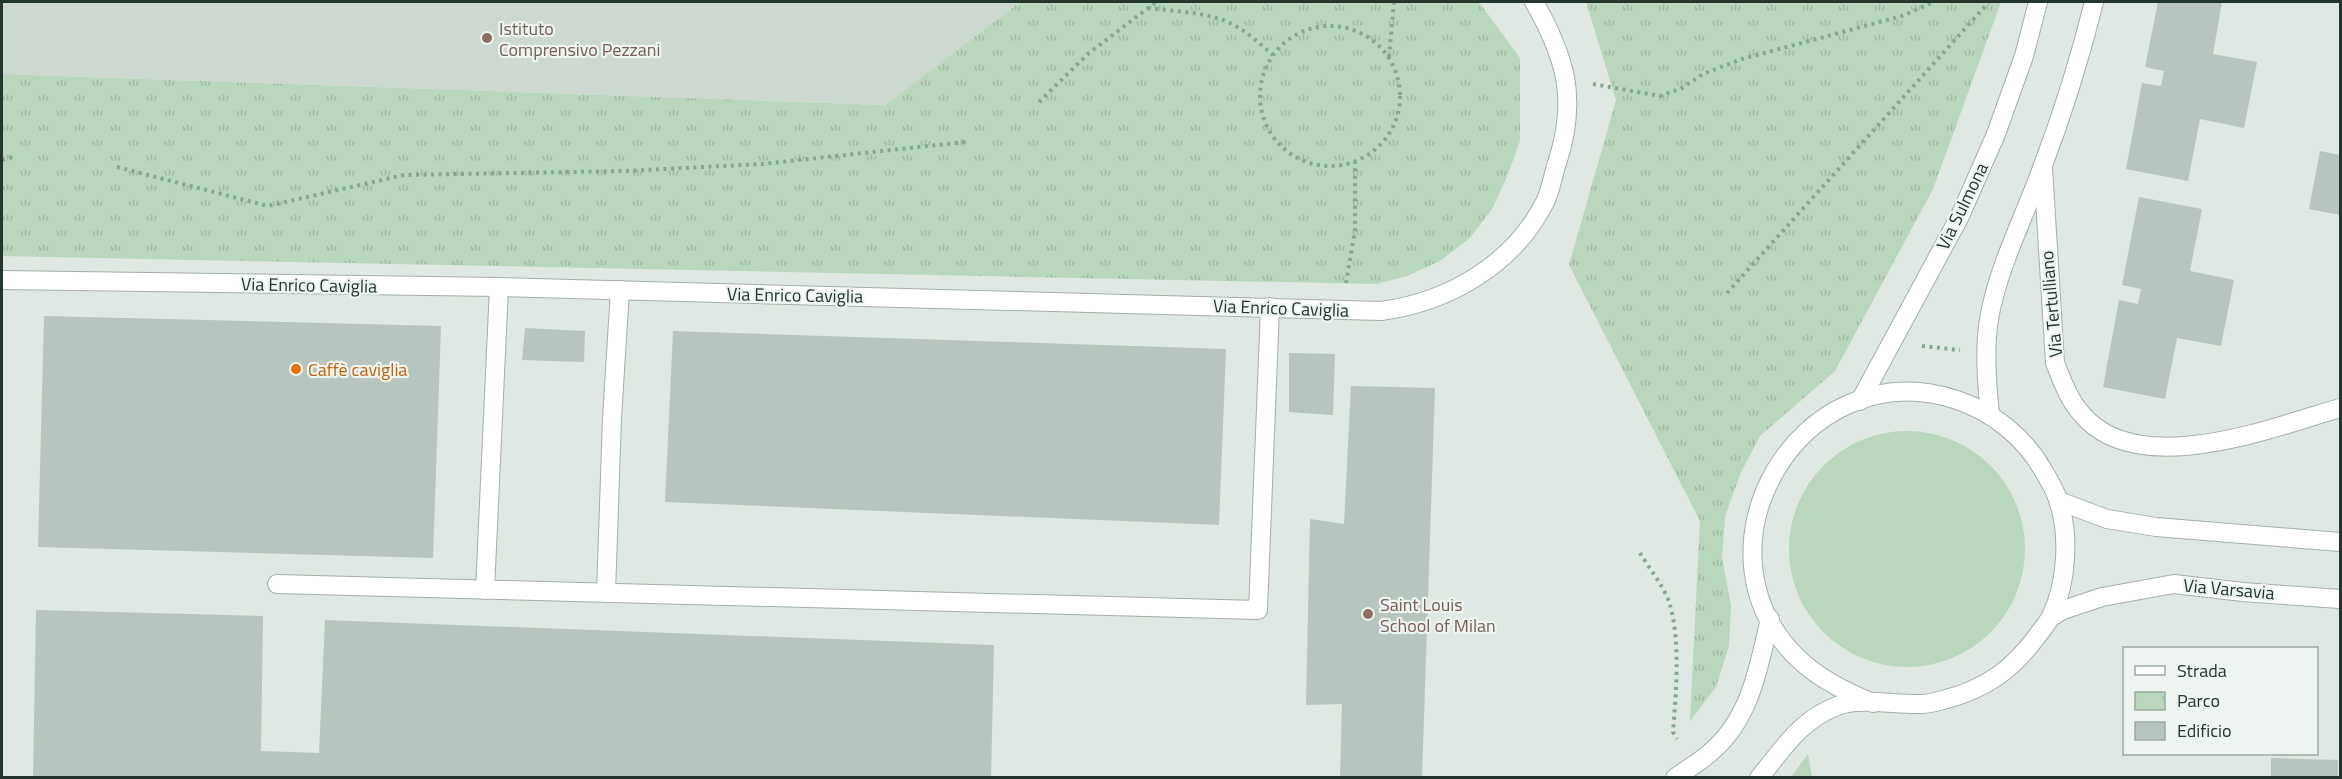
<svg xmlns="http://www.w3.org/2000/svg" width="2342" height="779" font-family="'Titillium Web',sans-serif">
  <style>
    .built { fill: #cdd8d1 }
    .grass { fill: #b9d7bc }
    .park { fill: url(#park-tufts) }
    .building { fill: #b7c5be }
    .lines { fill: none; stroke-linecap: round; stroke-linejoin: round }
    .service-casing { stroke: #a3afa8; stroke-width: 20 }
    .minor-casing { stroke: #a3afa8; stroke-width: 20 }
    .tertiary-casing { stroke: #a3afa8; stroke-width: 20 }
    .path { stroke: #82a895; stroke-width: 4; stroke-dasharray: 3 4.5; stroke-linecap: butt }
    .service { stroke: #fff; stroke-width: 18 }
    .minor { stroke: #fff; stroke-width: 18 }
    .tertiary { stroke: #fff; stroke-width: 18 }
    .education-dot { fill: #8d6e63; stroke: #eef5f1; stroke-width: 2 }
    .food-dot { fill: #e8710a; stroke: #eef5f1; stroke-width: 2 }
    .labels { text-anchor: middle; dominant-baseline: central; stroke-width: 4.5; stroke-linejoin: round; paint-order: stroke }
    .education-label { font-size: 18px; fill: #785e54; stroke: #eef5f1; text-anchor: start }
    .street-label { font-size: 18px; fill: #22362d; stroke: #eef5f1 }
    .food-label { font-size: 18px; fill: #c56008; stroke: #eef5f1; text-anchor: start }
  </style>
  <defs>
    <pattern id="park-tufts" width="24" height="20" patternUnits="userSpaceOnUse" patternTransform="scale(1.5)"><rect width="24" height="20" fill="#b9d7bc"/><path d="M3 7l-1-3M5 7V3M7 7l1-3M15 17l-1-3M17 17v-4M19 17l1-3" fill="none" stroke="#9fb9a2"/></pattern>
  </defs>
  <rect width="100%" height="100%" fill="#dfe8e2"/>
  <path class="built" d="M2 2H1020L887 105 2 74Z"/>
  <g class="grass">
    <circle cx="1907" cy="549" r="118"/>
    <path d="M1808 754 1812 777H1791Z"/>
  </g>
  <g class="park">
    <path d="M1020 2H1479L1520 58V141L1507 177 1492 209 1470 238 1440 261 1407 276 1376 284 2 256V74L886 105Z"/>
    <path d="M1586 2H2001L1933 189 1835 371 1760 436 1741 472 1725 517 1722 558 1731 605 1729 646 1716 687 1690 721 1700 521 1569 265 1616 100Z"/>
  </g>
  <g class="building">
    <path d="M2158 2H2222L2213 54 2257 62 2244 128 2200 119 2188 181 2126 169 2142 83 2161 86 2164 71 2145 67Z"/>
    <path d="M2320 151 2340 155V215L2309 209Z"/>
    <path d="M2139 197 2202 209 2190 271 2234 280 2221 346 2177 338 2165 399 2103 387 2119 300 2138 304 2141 289 2122 285Z"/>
    <path d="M44 316 441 326 433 558 38 547Z"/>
    <path d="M525 328 585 331 584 362 522 360Z"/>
    <path d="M673 331 1226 349 1219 525 665 502Z"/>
    <path d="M1289 353 1335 354 1333 415 1289 412Z"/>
    <path d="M1351 386 1435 388 1422 778H1340L1342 704 1306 705 1310 519 1344 524Z"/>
    <path d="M36 610 263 616 261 751 319 753 325 620 994 645 991 778H33Z"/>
    <path d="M2271 758 2338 760V778H2271Z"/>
  </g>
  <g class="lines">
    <g class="service-casing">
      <g id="service">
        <path d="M277 584 1258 610 1270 307"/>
        <path d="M485 590 499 287"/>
        <path d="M606 593 612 418 620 290"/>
      </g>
    </g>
    <g class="minor-casing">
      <g id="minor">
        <path d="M2043 167 2055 363C2062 380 2068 398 2080 412 2135 482 2271 428 2340 408"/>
        <path d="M2 280 499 287 1381 311C1449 302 1514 264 1545 202 1551 190 1553 175 1557 163 1566 136 1570 105 1565 77 1559 50 1548 26 1534 2"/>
      </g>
    </g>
    <g class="tertiary-casing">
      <g id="tertiary">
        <path d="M1860 401 1960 216 1996 134 2024 56 2038 2"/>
        <path d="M1990 415C1987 384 1984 350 1989 319 1998 267 2024 218 2042 168 2063 113 2080 58 2094 2"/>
        <path d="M2059 501 2107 519 2156 527 2340 542"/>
        <path d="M2051 617 2063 610 2102 597 2174 584 2243 592 2340 599"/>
        <path d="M1675 778C1687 769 1702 761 1713 750 1751 717 1759 665 1770 619"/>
        <path d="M1759 778C1783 749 1800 720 1837 706 1859 697 1896 705 1921 704 1928 704 1936 702 1943 700 1986 689 2012 670 2038 635 2042 629 2048 623 2051 616 2067 584 2070 534 2058 500 2055 489 2048 479 2043 470 2024 437 1993 412 1957 400 1799 348 1680 555 1804 664 1825 682 1848 693 1873 703"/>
      </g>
    </g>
    <g class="path">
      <path d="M1148 8C1173 11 1199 12 1223 20 1242 27 1258 42 1273 55"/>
      <circle cx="1330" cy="96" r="70"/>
      <path d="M1389 57 1394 2"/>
      <path d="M1593 84 1660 96 1682 88 1703 74 1742 59 1902 16 1934 2"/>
      <path d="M1039 102 1089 53 1156 2"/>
      <path d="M2 160 16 156"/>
      <path d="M117 167 268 206 404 175 625 171 762 164 965 142"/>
      <path d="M1346 283 1355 230V162"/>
      <path d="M1727 293 1989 2"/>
      <path d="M1922 346 1960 350"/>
      <path d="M1640 553C1649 568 1663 585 1669 602 1681 638 1676 694 1673 732L1677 739"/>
    </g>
    <use href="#service" class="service"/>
    <use href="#minor" class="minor"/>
    <use href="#tertiary" class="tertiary"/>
  </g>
  <g class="education-dot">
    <circle cx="487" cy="38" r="6"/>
    <circle cx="1368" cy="614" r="6"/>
  </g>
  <circle class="food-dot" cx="296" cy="369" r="6"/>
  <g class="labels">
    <g class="education-label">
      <text x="499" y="28">Istituto<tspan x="499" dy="21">Comprensivo Pezzani</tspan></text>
      <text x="1380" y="604">Saint Louis<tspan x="1380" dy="21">School of Milan</tspan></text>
    </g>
    <g class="street-label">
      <text transform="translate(1962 206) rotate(-64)">Via Sulmona</text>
      <text transform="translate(309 285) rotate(1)">Via Enrico Caviglia</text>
      <text transform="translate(795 295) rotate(1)">Via Enrico Caviglia</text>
      <text transform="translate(2051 304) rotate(-95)">Via Tertulliano</text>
      <text transform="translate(1281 308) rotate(2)">Via Enrico Caviglia</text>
      <text transform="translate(2229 589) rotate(5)">Via Varsavia</text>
    </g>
    <g class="food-label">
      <text x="308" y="369">Caffè caviglia</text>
    </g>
  </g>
  <rect width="2342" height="779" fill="none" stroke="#22362d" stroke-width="6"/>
  <rect x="2123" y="647" width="195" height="108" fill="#eef5f1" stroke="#9ca9a3" stroke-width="1.5"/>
  <rect x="2135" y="666" width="30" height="9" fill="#ffffff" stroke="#9ca9a3" stroke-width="1.5"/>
  <text x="2177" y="677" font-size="18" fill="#22362d">Strada</text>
  <rect x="2135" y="692" width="30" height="18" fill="url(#park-tufts)" stroke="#9ca9a3" stroke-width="1.5"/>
  <text x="2177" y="707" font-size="18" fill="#22362d">Parco</text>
  <rect x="2135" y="722" width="30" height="18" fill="#b7c5be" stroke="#9ca9a3" stroke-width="1.5"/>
  <text x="2177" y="737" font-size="18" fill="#22362d">Edificio</text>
</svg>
